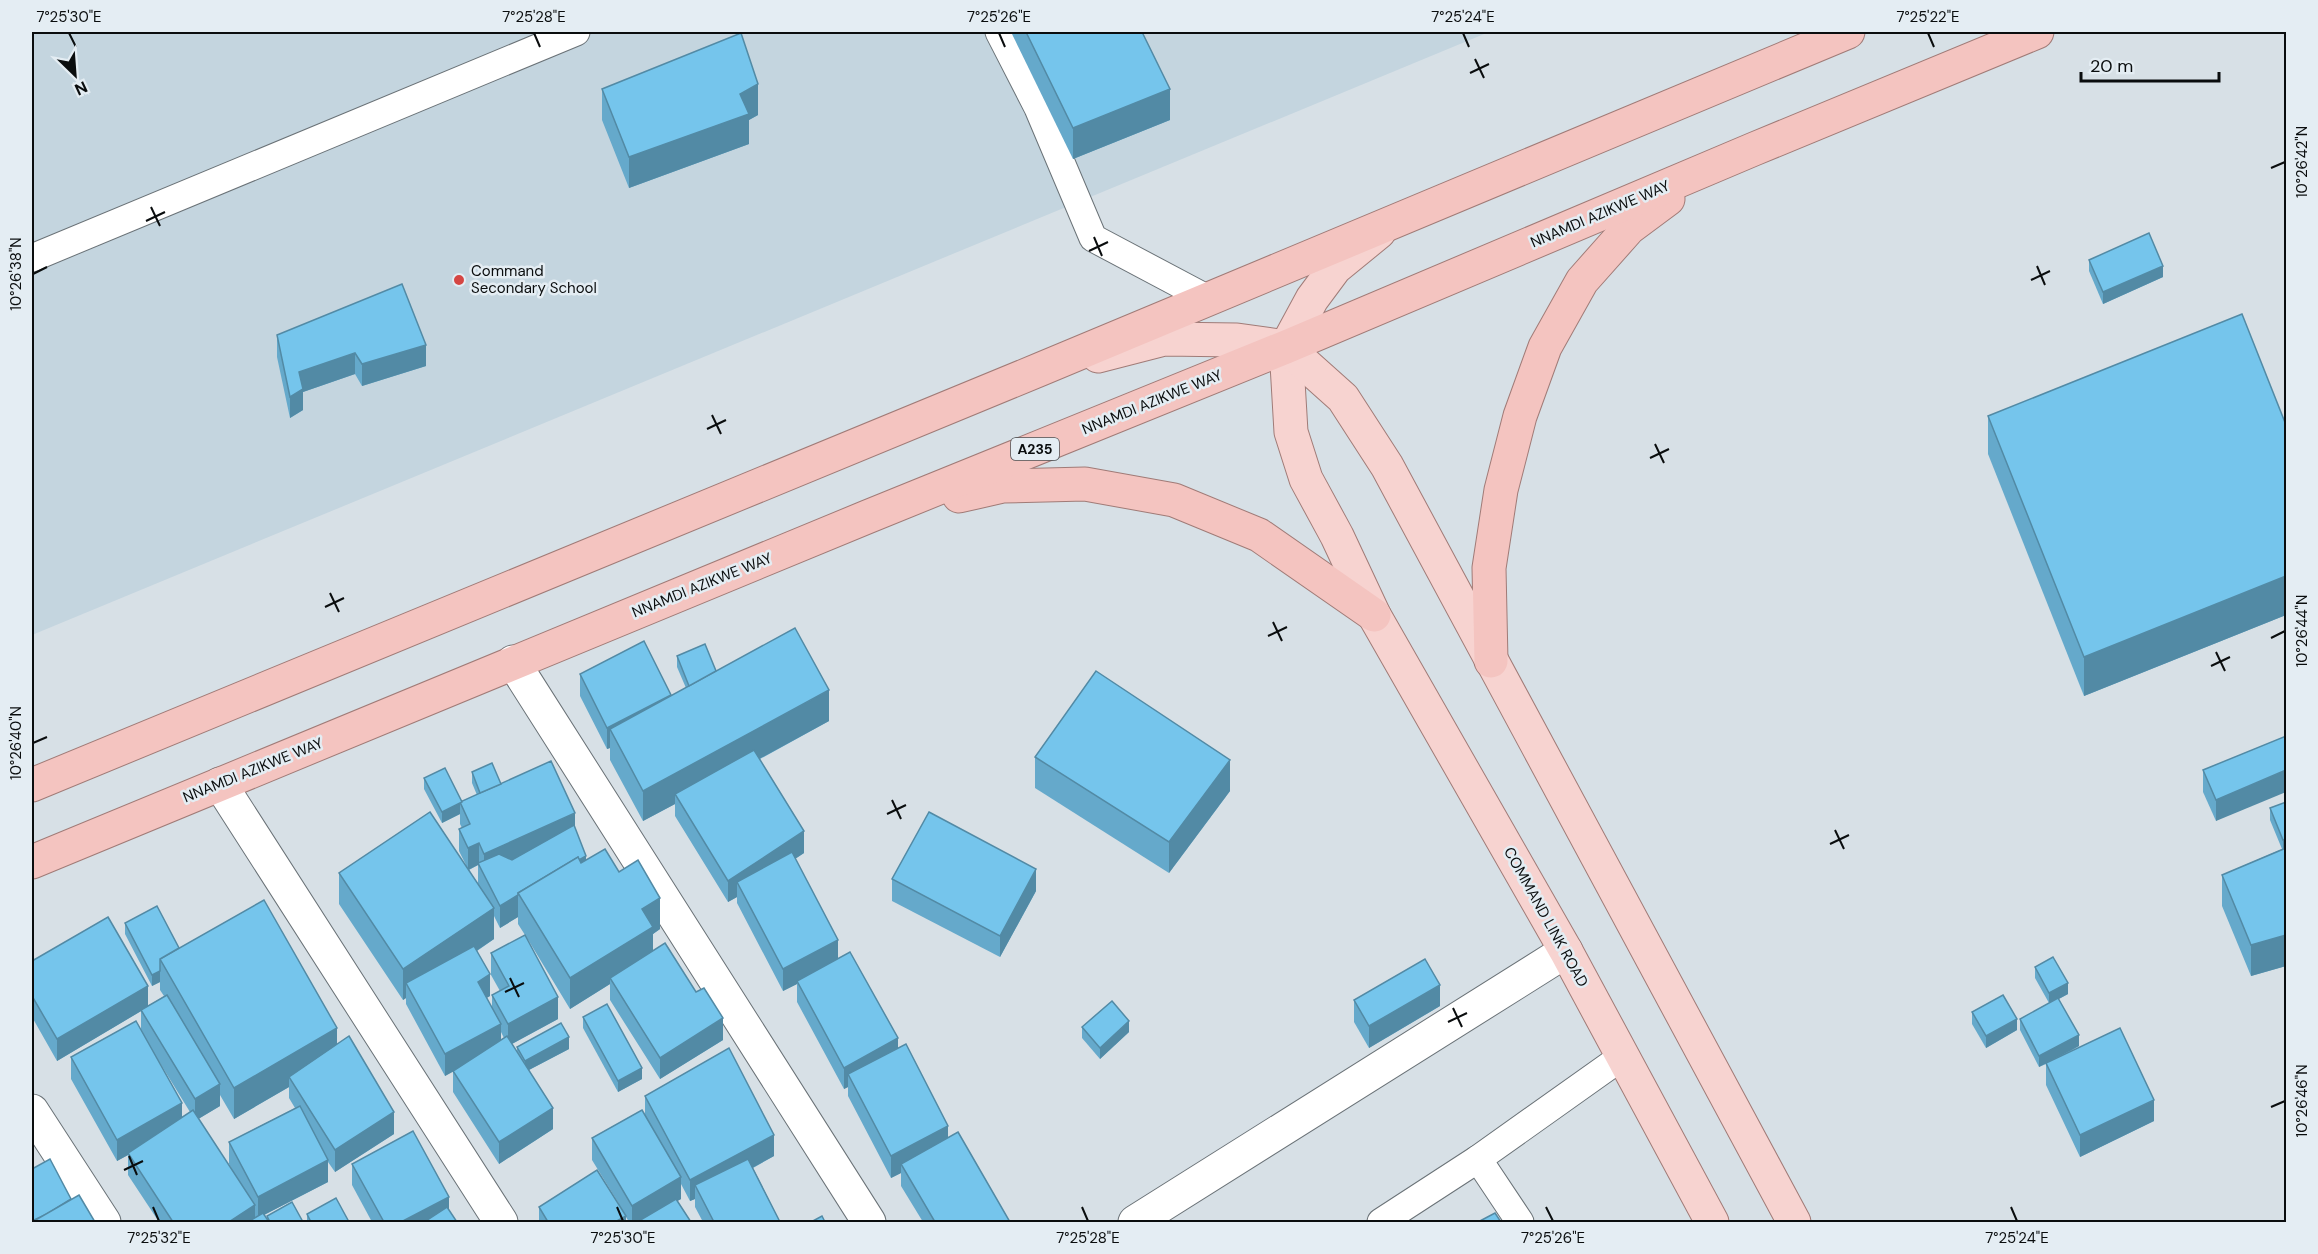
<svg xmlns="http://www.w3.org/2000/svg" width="2318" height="1254" font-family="'DM Sans',sans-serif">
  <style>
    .built { fill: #c4d5df }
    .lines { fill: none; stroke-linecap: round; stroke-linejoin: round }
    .service-casing { stroke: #6a7277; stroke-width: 29 }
    .minor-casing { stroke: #6a7277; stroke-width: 35 }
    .primary-casing { stroke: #a07b77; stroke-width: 35 }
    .trunk-casing { stroke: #a07b77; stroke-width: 35 }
    .service { stroke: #fff; stroke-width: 27 }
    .minor { stroke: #fff; stroke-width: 33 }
    .primary { stroke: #f7d3d0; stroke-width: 33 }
    .trunk { stroke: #f4c4c0; stroke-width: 33 }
    .wall { fill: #65a9cb; fill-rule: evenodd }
    .shaded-wall { fill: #528aa5 }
    .building { fill: #75c5ec; stroke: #528aa5; stroke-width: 1.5 }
    .ticks { fill: none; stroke: #0a0d0e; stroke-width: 2 }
    .poi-dot { fill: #d54643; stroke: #e4edf3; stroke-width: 2 }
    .labels { text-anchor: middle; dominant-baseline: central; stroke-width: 5; stroke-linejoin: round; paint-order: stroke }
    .shield { fill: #e4edf3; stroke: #4b5053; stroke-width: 1.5 }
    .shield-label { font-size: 14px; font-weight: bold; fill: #0a0d0e }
    .street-label { font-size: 15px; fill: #0a0d0e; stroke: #e4edf3 }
    .poi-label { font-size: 15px; fill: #0a0d0e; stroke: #e4edf3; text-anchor: start }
    .neatline { fill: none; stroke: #0a0d0e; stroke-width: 2 }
    .ticks-label { font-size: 15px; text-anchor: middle; fill: #0a0d0e }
  </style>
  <rect width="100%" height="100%" fill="#d7e0e6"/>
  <path class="built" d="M32 32H1489L32 635Z"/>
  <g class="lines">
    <g class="service-casing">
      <g id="service">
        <path d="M999 32 1038 108 1093 238 1208 299"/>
        <path d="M32 258 576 32"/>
        <path d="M1478 1159 1520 1222"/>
        <path d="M1381 1222 1478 1159 1623 1056"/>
      </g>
    </g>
    <g class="minor-casing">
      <g id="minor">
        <path d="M513 662 869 1222"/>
        <path d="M220 784 501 1222"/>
        <path d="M32 1111 104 1222"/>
        <path d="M1135 1222 1566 951"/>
      </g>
    </g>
    <g class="primary-casing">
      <g id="primary">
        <path d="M1379 232 1335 268 1312 299 1286 347 1291 432 1306 479 1337 536 1374 615 1566 951 1712 1222"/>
        <path d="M1098 356 1164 339 1237 340 1286 347 1343 398 1387 466 1794 1222"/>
      </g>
    </g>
    <g class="trunk-casing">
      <g id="trunk">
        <path d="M959 496 1003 486 1085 484 1174 500 1259 535 1374 615"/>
        <path d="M1491 661 1489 568 1501 490 1520 416 1545 347 1582 281 1629 228 1668 199"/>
        <path d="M32 785 1041 369 1848 32"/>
        <path d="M32 862 867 517 1286 347 1754 149 2037 32"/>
      </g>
    </g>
    <use href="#service" class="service"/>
    <use href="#minor" class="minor"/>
    <use href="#primary" class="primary"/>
    <use href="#trunk" class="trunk"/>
  </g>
  <g class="wall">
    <path d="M1011 32H1142L1170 120 1073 159Z"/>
    <path d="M602 89 758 115 749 120V144L629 188 602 120Z"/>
    <path d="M2089 260 2163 277 2103 304 2089 271Z"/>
    <path d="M277 335 426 366 362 386 355 374 303 392V410L290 418 277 357Z"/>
    <path d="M1988 416 2286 425V615L2084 696 1988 454Z"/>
    <path d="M677 656 716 671 829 721 760 759 804 853 795 859 838 958 898 1048 948 1138 1010 1222H923L901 1186V1173L891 1178 848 1096V1087L844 1089 797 1002V984L783 991 737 903V897L728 902 675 816V804L643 821 610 760V748L607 749 580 696V674L671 696 686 688 677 667Z"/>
    <path d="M2286 736 2216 821 2203 792V770Z"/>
    <path d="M1035 757 1230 791 1169 873 1035 788Z"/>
    <path d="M472 772 501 784 575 829 586 860 619 872 660 929 653 934V951L723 1040 660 1079 610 1000V984L570 1009 527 938 558 1019 512 1044 517 1052V1047L569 1049 529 1070 553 1129 499 1164 453 1092V1071L445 1076 406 1004V998L403 1000 339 904V873L466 865 459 851V829L462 828 460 824V814L442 823 424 789V778L461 802 477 795 472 783ZM478 865V884L469 870ZM494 916 500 928 518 917V924L525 935 491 953V975L500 991 492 995V1008L486 998 490 996 477 951 494 939ZM501 1032 504 1038 501 1040Z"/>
    <path d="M2286 802V968V966L2251 976 2222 906V875L2282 849 2270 820V808Z"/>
    <path d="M892 879 1036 891 1000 957 892 901Z"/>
    <path d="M125 923 179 948 337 1044 394 1134 335 1172 328 1162V1182L264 1215 267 1219V1216L303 1222H159L128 1175V1155L117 1161 71 1079V1057L141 1031V1011L57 1061 32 1017V961L148 1006 164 996 160 990V982L152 986 125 934ZM147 1042 190 1112 182 1117ZM289 1087V1098L295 1108 229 1142V1164L233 1171 198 1119 220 1106V1095L234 1119Z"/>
    <path d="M2035 967 2068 994 2059 999 2079 1046 2064 1055 2154 1121 2080 1157 2046 1085V1064L2039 1067 2020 1030V1019L2049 1003 2035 978Z"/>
    <path d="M1354 1000 1440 1006 1369 1048 1354 1022Z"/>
    <path d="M1972 1012 2017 1030 1986 1048 1972 1024Z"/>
    <path d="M583 1017 642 1079 618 1092 583 1028Z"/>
    <path d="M1082 1027 1129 1032 1100 1059 1082 1038Z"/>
    <path d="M645 1096 774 1156 753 1168 780 1222H703L695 1207V1199L690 1201 681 1184V1199L677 1201 691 1222H629L626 1217V1222H539V1207L619 1204 592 1160V1138L645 1115Z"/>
    <path d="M352 1164 449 1211 457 1222H372L352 1185Z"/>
    <path d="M307 1214 349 1222H307Z"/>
  </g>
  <g class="shaded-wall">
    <path d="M758 84V115L749 120V144L629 188V157Z"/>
    <path d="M1170 89V120L1073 159V128Z"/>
    <path d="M2163 266V277L2103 304V292Z"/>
    <path d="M426 345V366L362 386V364Z"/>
    <path d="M355 353V374L303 392V410L290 418V397L299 372Z"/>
    <path d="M2286 576V615L2084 696V657Z"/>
    <path d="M829 690V721L680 802 675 794V804L643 821V791Z"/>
    <path d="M671 695V716L610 729V748L607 749V728Z"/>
    <path d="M1230 760V791L1169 873V842Z"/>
    <path d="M2286 770V792L2216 821V800Z"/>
    <path d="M460 803V814L442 823V812Z"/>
    <path d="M575 813V834L484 876V854Z"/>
    <path d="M804 831V853L743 893 737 882V897L728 902V881Z"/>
    <path d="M2286 839V850L2283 851V840Z"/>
    <path d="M479 843V865L478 863V865L468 870V848Z"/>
    <path d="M586 856V877L519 895Z"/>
    <path d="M1036 869V891L1000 957V936Z"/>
    <path d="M518 895V917L500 928V906Z"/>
    <path d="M660 898V929L653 934V958L610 978V984L570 1009V978L642 909Z"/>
    <path d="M494 908V939L412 994 406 983V998L403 1000V969Z"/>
    <path d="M2286 935V966L2251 976V945Z"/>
    <path d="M838 940V962L797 981V984L783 991V969Z"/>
    <path d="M160 971V982L152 986V975Z"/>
    <path d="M490 974V996L478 1003V982Z"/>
    <path d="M2068 983V994L2049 1004V993Z"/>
    <path d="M1440 985V1006L1369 1048V1026Z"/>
    <path d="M148 986V1007L57 1061V1039Z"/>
    <path d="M558 997V1019L508 1046V1024Z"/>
    <path d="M723 1018V1040L660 1079V1058Z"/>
    <path d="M2017 1019V1030L1986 1048V1036Z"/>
    <path d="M1129 1021V1032L1100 1059V1048Z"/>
    <path d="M501 1024V1046L445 1076V1054Z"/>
    <path d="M337 1028V1059L289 1077V1087L234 1119V1088Z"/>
    <path d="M2079 1035V1046L2039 1067V1056Z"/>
    <path d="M569 1037V1049L525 1072V1061Z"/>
    <path d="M898 1038V1060L848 1074V1087L844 1089V1068Z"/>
    <path d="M642 1068V1079L618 1092V1081Z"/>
    <path d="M220 1084V1106L195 1121V1099Z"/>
    <path d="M2154 1100V1121L2080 1157V1135Z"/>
    <path d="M182 1103V1124L128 1153V1155L117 1161V1140Z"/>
    <path d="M553 1108V1129L499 1164V1142Z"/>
    <path d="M394 1112V1134L335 1172V1150Z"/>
    <path d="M948 1126V1148L901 1164V1173L891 1178V1156Z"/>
    <path d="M774 1135V1156L701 1196 695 1185V1199L690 1201V1180Z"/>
    <path d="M328 1160V1182L258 1218V1197Z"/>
    <path d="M681 1177V1199L641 1222H632V1206Z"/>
    <path d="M449 1197V1218L442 1222H401Z"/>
    <path d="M255 1205V1222H229Z"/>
    <path d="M626 1216V1222H615Z"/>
  </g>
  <g class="building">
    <path d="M1026 32H1142L1170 89 1073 128Z"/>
    <path d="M741 33 758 84 740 94 749 114 629 157 602 89Z"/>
    <path d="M2149 233 2163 266 2103 292 2089 260Z"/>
    <path d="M402 284 426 345 362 364 355 353 299 372 303 389 290 397 277 335Z"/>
    <path d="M2242 314 2286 425V576L2084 657 1988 416Z"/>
    <path d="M795 628 829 690 643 791 610 729Z"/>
    <path d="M644 641 671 695 607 728 580 674Z"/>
    <path d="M705 644 716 671 689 686 677 656Z"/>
    <path d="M1096 671 1230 760 1169 842 1035 757Z"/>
    <path d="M2286 736V770L2216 800 2203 770Z"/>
    <path d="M754 750 804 831 728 881 675 794Z"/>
    <path d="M551 761 575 813 484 854 479 843 468 848 459 829 470 824 460 802Z"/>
    <path d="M492 763 501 784 480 793 472 772Z"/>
    <path d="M445 768 462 802 442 812 424 778Z"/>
    <path d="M2286 802V839L2283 840 2270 808Z"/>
    <path d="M430 812 494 908 403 969 339 873Z"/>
    <path d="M929 812 1036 869 1000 936 892 879Z"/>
    <path d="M574 825 586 856 579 860 578 857 518 893V895L500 906 478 863 499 854 512 860Z"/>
    <path d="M2286 848V937V935L2251 945 2222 875Z"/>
    <path d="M605 849 619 872 638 860 660 898 642 909 653 927 570 978 518 893 578 857 581 863Z"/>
    <path d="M792 852 838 940 783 969 737 882Z"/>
    <path d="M264 900 337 1028 234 1088 160 959Z"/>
    <path d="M157 906 179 948 160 959V971L152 975 125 923Z"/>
    <path d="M108 917 148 986 57 1039 32 996V961Z"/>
    <path d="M525 935 558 997 508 1024 492 995 509 986 491 953Z"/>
    <path d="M665 943 696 992 704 988 723 1018 660 1058 610 978Z"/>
    <path d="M474 946 490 974 478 982 501 1024 445 1054 406 983Z"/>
    <path d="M850 952 898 1038 844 1068 797 981Z"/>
    <path d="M2053 957 2068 983 2049 993 2035 967Z"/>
    <path d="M1425 959 1440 985 1369 1026 1354 1000Z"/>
    <path d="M167 995 220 1084 195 1099 141 1010Z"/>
    <path d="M2003 995 2017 1019 1986 1036 1972 1012Z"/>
    <path d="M2058 998 2079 1035 2039 1056 2020 1019Z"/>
    <path d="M1112 1001 1129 1021 1100 1048 1082 1027Z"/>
    <path d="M607 1004 642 1068 618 1081 583 1017Z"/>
    <path d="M136 1021 182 1103 117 1140 71 1057Z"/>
    <path d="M561 1023 569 1037 525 1061 517 1047Z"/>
    <path d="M2120 1028 2154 1100 2080 1135 2046 1063Z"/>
    <path d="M349 1036 394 1112 335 1150 289 1077Z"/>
    <path d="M507 1036 553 1108 499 1142 453 1071Z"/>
    <path d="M906 1044 948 1126 891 1156 848 1074Z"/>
    <path d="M729 1048 774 1135 690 1180 645 1096Z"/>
    <path d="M300 1106 328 1160 258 1197 229 1142Z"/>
    <path d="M193 1110 255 1205 229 1222H173L128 1153Z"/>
    <path d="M642 1110 681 1177 632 1206 592 1138Z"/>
    <path d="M413 1131 449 1197 401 1222H384L352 1164Z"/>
    <path d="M958 1132 1010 1222H935L901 1164Z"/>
    <path d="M50 1159 71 1199 47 1214 32 1221V1169Z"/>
    <path d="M748 1159 780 1222H714L695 1185Z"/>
    <path d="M597 1170 626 1216 615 1222H548L539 1207Z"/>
    <path d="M79 1195 95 1222H32Z"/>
    <path d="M336 1198 349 1222H311L307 1214Z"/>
    <path d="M676 1199 691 1222H637Z"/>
    <path d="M292 1202 303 1222H270L267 1216Z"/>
    <path d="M447 1207 457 1222H424Z"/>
    <path d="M263 1213 269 1222H248Z"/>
    <path d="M1495 1213 1501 1222H1478Z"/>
    <path d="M822 1216 825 1222H811Z"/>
  </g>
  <path class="ticks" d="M69 33 76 47M534 33 540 47M999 33 1005 47M1463 33 1469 47M1928 33 1934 47M1475 59 1484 78M1470 73 1489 64M2271 168 2285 162M151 207 160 226M146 221 165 212M1094 237 1102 256M1089 251 1108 242M2037 266 2045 285M33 274 47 267M2031 280 2050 271M712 415 721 434M707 429 726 420M1655 444 1664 463M1650 458 1669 449M330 593 339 612M325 607 344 598M1273 622 1282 641M1268 636 1287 627M2271 638 2285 631M2216 652 2225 671M2211 666 2230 657M33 743 47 737M892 800 901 819M887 814 906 805M1835 830 1844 849M1830 844 1849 835M510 978 519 997M505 992 524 983M1453 1008 1462 1027M1448 1022 1467 1013M2271 1107 2285 1101M129 1156 137 1175M124 1170 143 1161M153 1207 159 1221M617 1207 623 1221M1082 1207 1088 1221M1546 1207 1553 1221M2011 1207 2017 1221"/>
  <circle class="poi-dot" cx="459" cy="280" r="6"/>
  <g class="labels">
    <rect class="shield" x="1011" y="438" width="48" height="22" rx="4.5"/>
    <g class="shield-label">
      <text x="1035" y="449">A235</text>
    </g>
    <g class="street-label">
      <text transform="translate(1600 214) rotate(-23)">NNAMDI AZIKWE WAY</text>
      <text transform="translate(1152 402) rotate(-22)">NNAMDI AZIKWE WAY</text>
      <text transform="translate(702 585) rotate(-22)">NNAMDI AZIKWE WAY</text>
      <text transform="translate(253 770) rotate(-22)">NNAMDI AZIKWE WAY</text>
      <text transform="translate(1546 917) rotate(61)">COMMAND LINK ROAD</text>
    </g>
    <g class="poi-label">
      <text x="471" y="271">Command<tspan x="471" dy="17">Secondary School</tspan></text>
    </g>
  </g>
  <rect width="2318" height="1254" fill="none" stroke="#e4edf3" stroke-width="66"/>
  <g transform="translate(75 75) rotate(155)" stroke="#e4edf3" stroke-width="4.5" paint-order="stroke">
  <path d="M0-4.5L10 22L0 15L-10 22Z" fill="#0a0d0e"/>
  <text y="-9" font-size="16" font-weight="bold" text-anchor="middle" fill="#0a0d0e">N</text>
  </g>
  <path d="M2081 72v9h138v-9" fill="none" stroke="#0a0d0e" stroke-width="3"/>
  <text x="2090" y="72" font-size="18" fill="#0a0d0e" stroke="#e4edf3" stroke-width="4.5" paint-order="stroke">20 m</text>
  <rect x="33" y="33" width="2252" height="1188" class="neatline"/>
  <g class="ticks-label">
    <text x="69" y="22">7°25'30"E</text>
    <text x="534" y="22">7°25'28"E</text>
    <text x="999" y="22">7°25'26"E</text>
    <text x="1463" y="22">7°25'24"E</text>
    <text x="1928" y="22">7°25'22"E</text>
    <text transform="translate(2302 162) rotate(-90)" y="5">10°26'42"N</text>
    <text transform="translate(16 274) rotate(-90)" y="5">10°26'38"N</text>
    <text transform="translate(2302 631) rotate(-90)" y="5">10°26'44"N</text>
    <text transform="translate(16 743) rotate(-90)" y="5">10°26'40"N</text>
    <text transform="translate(2302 1101) rotate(-90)" y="5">10°26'46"N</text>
    <text x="159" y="1243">7°25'32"E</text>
    <text x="623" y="1243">7°25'30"E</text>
    <text x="1088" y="1243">7°25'28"E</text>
    <text x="1553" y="1243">7°25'26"E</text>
    <text x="2017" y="1243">7°25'24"E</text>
  </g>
</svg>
